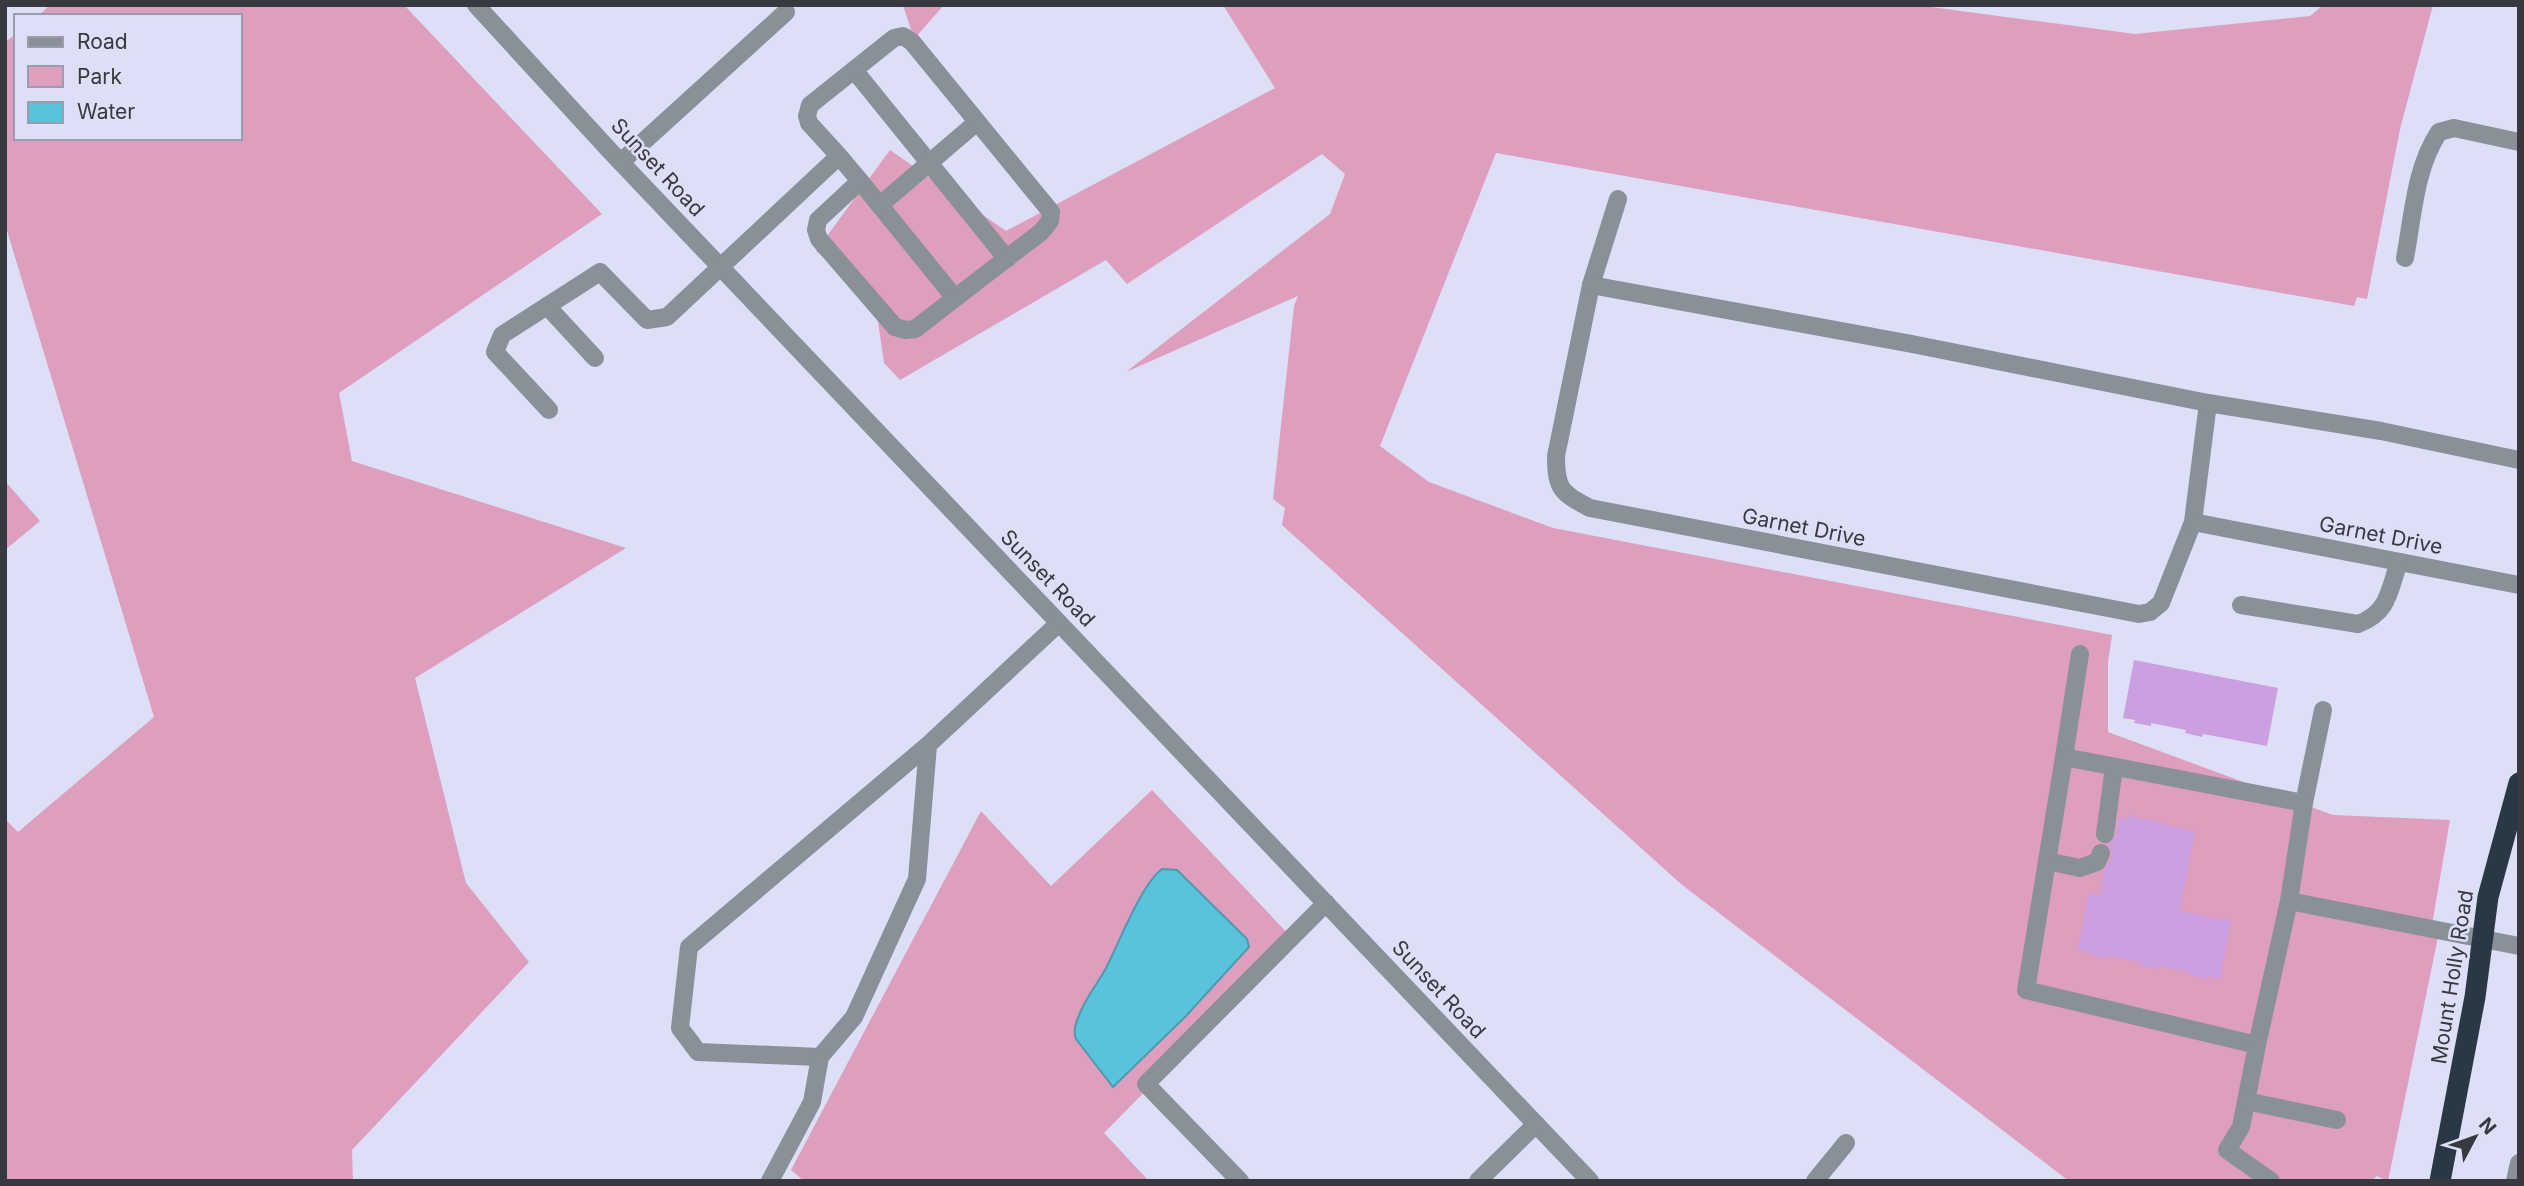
<svg xmlns="http://www.w3.org/2000/svg" width="2524" height="1186" font-family="Inter,sans-serif">
  <style>
    .green { fill: #de9ebd }
    .water { fill: #59c3dc; stroke: #4f99ae; stroke-width: 2 }
    .building { fill: #cc9fe0 }
    .lines { fill: none; stroke-linecap: round; stroke-linejoin: round }
    .minor { stroke: #899098; stroke-width: 18 }
    .highway { stroke: #2a3846; stroke-width: 21 }
    .labels { text-anchor: middle; dominant-baseline: central; stroke-width: 5; stroke-linejoin: round; paint-order: stroke }
    .street-label { font-size: 21px; fill: #383841; stroke: #dddff6 }
  </style>
  <rect width="100%" height="100%" fill="#dddff6"/>
  <g class="green">
    <path d="M50 5H404L602 214 339 393 352 461 626 548 415 678 466 883 529 962 352 1150 353 1181H5V819L18 832 154 717 5 224V42L16 34V138H240V16H38Z"/>
    <path d="M903 5H944L914 39Z"/>
    <path d="M1223 5H1916L2135 34 2310 16 2323 5H2433L2400 129 2367 299 2357 297 2354 306 1496 153 1380 446 1429 482 1553 528 2112 635 2108 662V732L2333 815 2450 820 2430 936 2438 937 2388 1181 2377 1176 2371 1181H2069L1681 884 1282 525 1285 508 1273 499 1294 306 1298 296 1126 372 1330 214 1345 174 1322 154 1127 284 1106 260 900 380 884 363 875 301 816 251 890 150 1006 231 1275 88Z"/>
    <path d="M5 481 40 521 5 550Z"/>
    <path d="M1152 790 1294 940 1104 1133 1149 1181H804L791 1170 981 811 1051 886Z"/>
  </g>
  <path class="water" d="M1162 869 1177 870 1247 939 1249 947 1186 1016 1113 1087 1076 1039C1073 1032 1075 1025 1078 1018 1084 1000 1096 986 1105 970 1118 946 1141 884 1162 869Z"/>
  <g class="building">
    <path d="M2134 660 2278 688 2267 746 2203 734 2202 737 2185 733 2186 730 2151 723V726L2134 723 2135 720 2123 718Z"/>
    <path d="M2128 815 2195 832 2180 911 2231 921 2220 979 2208 976V979L2189 975 2190 972 2159 966 2158 969 2139 966 2140 962 2107 956 2106 959 2078 950 2089 893 2100 895 2105 869 2112 857V851L2108 845 2116 836 2119 817 2128 819Z"/>
  </g>
  <g class="lines">
    <g class="minor">
      <path d="M476 5 611 152 1590 1181"/>
      <path d="M854 70 1007 259"/>
      <path d="M621 162 786 12"/>
      <path d="M860 181 955 298"/>
      <path d="M1618 199 1591 285 1556 456C1556 490 1562 493 1590 508L2139 614 2150 612 2161 603 2193 522 2208 403"/>
      <path d="M880 205 977 122"/>
      <path d="M2405 258C2413 216 2415 168 2439 132L2454 128 2519 142"/>
      <path d="M1591 285 1912 344 2208 403 2381 431 2519 460"/>
      <path d="M547 306 595 358"/>
      <path d="M549 410 495 352 502 335 600 272 647 320 667 317 839 156 809 123 807 116 810 105 894 38 903 36 912 42 1051 212 1050 221 1041 232 915 329 906 330 895 327 819 239 816 230 818 220 860 181 839 156"/>
      <path d="M2193 522 2519 585"/>
      <path d="M2241 605 2358 624C2389 613 2389 590 2399 562"/>
      <path d="M928 745 917 879 854 1017 820 1057 698 1052 680 1028 689 947 928 745 1059 623"/>
      <path d="M2064 757 2080 654"/>
      <path d="M2304 803 2323 710"/>
      <path d="M2105 834 2114 767"/>
      <path d="M2047 861 2080 868 2097 862 2101 853"/>
      <path d="M2289 901 2304 803 2064 757 2026 990 2257 1045 2289 901 2519 946"/>
      <path d="M2257 1045 2241 1127 2227 1150 2271 1181"/>
      <path d="M2246 1101 2337 1120"/>
      <path d="M770 1181 812 1102 820 1057"/>
      <path d="M1240 1181 1146 1084 1326 903"/>
      <path d="M1478 1181 1536 1124"/>
      <path d="M1815 1181 1846 1143"/>
      <path d="M2515 1181 2519 1163"/>
    </g>
    <path class="highway" d="M2440 1181 2475 997 2488 897 2519 783"/>
  </g>
  <g class="labels">
    <g class="street-label">
      <text transform="translate(658 167) rotate(47)">Sunset Road</text>
      <text transform="translate(1804 527) rotate(11)">Garnet Drive</text>
      <text transform="translate(2381 535) rotate(11)">Garnet Drive</text>
      <text transform="translate(1048 578) rotate(46)">Sunset Road</text>
      <text transform="translate(2452 977) rotate(-81)">Mount Holly Road</text>
      <text transform="translate(1439 989) rotate(47)">Sunset Road</text>
    </g>
  </g>
  <rect width="2524" height="1186" fill="none" stroke="#383841" stroke-width="14"/>
  <rect x="14" y="14" width="228" height="126" fill="#dddff6" stroke="#9b9cae" stroke-width="2"/>
  <rect x="28" y="37" width="35" height="10" fill="#899098" stroke="#9b9cae" stroke-width="2"/>
  <text x="77" y="49" font-size="21" fill="#383841">Road</text>
  <rect x="28" y="66" width="35" height="21" fill="#de9ebd" stroke="#9b9cae" stroke-width="2"/>
  <text x="77" y="84" font-size="21" fill="#383841">Park</text>
  <rect x="28" y="102" width="35" height="21" fill="#59c3dc" stroke="#9b9cae" stroke-width="2"/>
  <text x="77" y="119" font-size="21" fill="#383841">Water</text>
  <g transform="translate(2475 1137) rotate(49)" stroke="#dddff6" stroke-width="5" paint-order="stroke">
  <path d="M0-5L12 26L0 18L-12 26Z" fill="#383841"/>
  <text y="-10" font-size="19" font-weight="bold" text-anchor="middle" fill="#383841">N</text>
  </g>
</svg>
